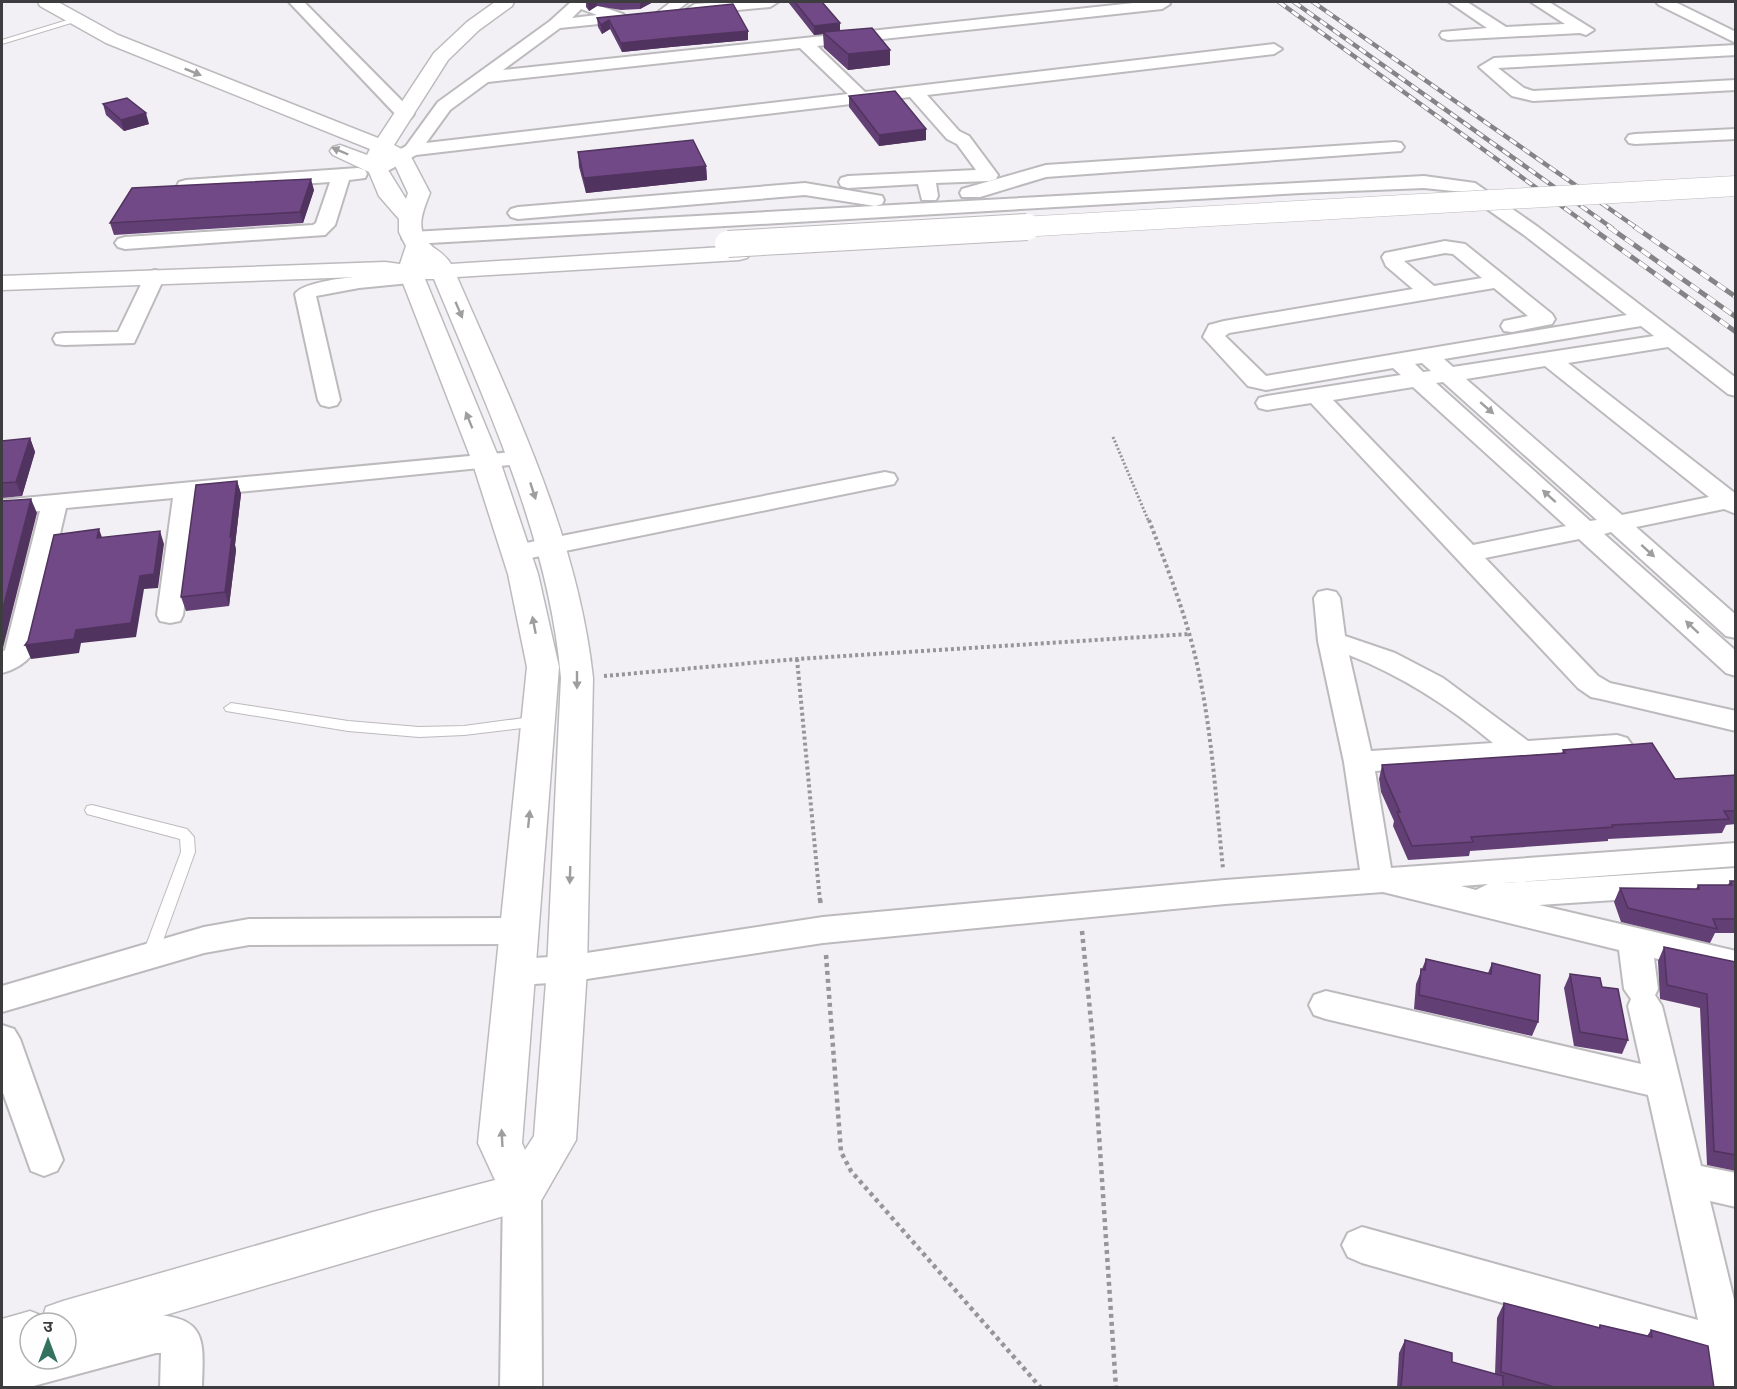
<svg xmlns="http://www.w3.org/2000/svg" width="1737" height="1389" font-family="'Space Grotesk','Noto Sans Devanagari',sans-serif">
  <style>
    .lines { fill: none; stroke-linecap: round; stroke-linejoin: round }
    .service-casing { stroke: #bdbabe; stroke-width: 2 }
    .minor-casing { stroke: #bdbabe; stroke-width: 4 }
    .tertiary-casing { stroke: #bdbabe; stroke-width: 3 }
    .path-far2 { stroke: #969598; stroke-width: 3; stroke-dasharray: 2 2; stroke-linecap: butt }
    .path-far1 { stroke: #969598; stroke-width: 4; stroke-dasharray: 3 3; stroke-linecap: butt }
    .path { stroke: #969598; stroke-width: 4.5; stroke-dasharray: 4 4; stroke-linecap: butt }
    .service { fill: #fff; fill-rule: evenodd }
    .minor { fill: #fff; fill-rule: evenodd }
    .tertiary { fill: #fff; fill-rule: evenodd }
    .rail-far1-casing { stroke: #848386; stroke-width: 4.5 }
    .rail-casing { stroke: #848386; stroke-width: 5 }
    .rail-far1 { stroke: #fefeff; stroke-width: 3; stroke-dasharray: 8; stroke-linecap: butt }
    .rail { stroke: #fefeff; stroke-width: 4; stroke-dasharray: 10; stroke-linecap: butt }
    .tertiary-bridge-far1-casing { stroke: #bdbabe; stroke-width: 21; stroke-linecap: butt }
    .tertiary-bridge-casing { stroke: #bdbabe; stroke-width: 28; stroke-linecap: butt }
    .tertiary-bridge-far1 { stroke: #fff; stroke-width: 20 }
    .tertiary-bridge { stroke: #fff; stroke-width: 26 }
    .wall { fill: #623f74 }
    .shaded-wall { fill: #50335e }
    .building { fill: #724987; stroke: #50335e; stroke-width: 1.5 }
    .oneway { fill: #9e9e9e }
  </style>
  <rect width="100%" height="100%" fill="#f2f0f4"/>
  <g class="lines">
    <g class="service-casing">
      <g id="service">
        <path d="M74 18 81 20 2 44V40Z"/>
        <path d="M231 703 348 721 419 727 464 726 539 716 546 721 539 726 464 735 419 737 348 731 226 711 224 708Z"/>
        <path d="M92 805 187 829 194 837 195 852 156 960 150 962 144 960 142 956 181 852 180 839 87 814 85 810 87 806Z"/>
      </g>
    </g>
    <g class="minor-casing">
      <g id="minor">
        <path d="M289 2H304L411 110 414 114 411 118H399Z"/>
        <path d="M571 2H588L623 14 626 17 618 22 560 28 503 70 1143 2H1168L1170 4 1162 9 817 46 865 92 1274 44 1282 49 1274 54 927 95 959 131 969 136 998 175 996 179 989 181 936 183 938 196 936 200H922L918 184 848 188 841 186 839 182 841 178 848 176 976 170 957 144 947 139 910 97 416 155 384 173H372L369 169 372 165 406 146 438 102 550 21ZM581 9 597 15 572 18ZM800 48 848 94 426 143 450 110 488 82Z"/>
        <path d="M671 2H688L671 15H661L658 12Z"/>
        <path d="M726 2H778L770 7 695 14 687 9 695 4Z"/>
        <path d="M1449 2H1467L1506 27 1565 24 1531 2H1549L1594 30 1586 35 1580 33 1448 40 1442 38 1440 35 1442 32 1487 28Z"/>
        <path d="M1656 2H1675L1736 32V43L1659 5Z"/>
        <path d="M1736 45V55L1498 68 1524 88 1533 91 1736 80V90L1533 101 1512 96 1479 67 1494 58Z"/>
        <path d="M1736 129V139L1635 144 1629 143 1626 139 1629 135 1635 134Z"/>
        <path d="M1395 142 1401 143 1404 147 1401 151 1046 177 980 197H962L960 193 962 189 1046 165Z"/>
        <path d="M358 168 365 170 367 174 365 178 349 180 335 225 325 235 125 249 118 247 115 243 118 239 125 237 313 225 316 223 330 182 186 192 179 190 177 186 179 182 186 180Z"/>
        <path d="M1424 176 1475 183 1538 227 1736 378V396L1728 394 1668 347 1568 363 1736 494V514L1724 509 1636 527 1736 615V638L1726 636 1611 532 1604 534 1736 651V676L1726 673 1579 539 1485 558 1598 676 1610 683 1736 711V731L1601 699 1591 697 1578 688 1311 403 1267 410 1259 408 1256 403 1259 398 1267 396 1401 375 1393 368 1266 390 1248 386 1203 337 1209 325 1224 321 1413 289 1386 266 1382 257 1385 253 1445 241 1465 244 1552 314 1555 319 1552 324 1512 332 1504 331 1501 326 1504 321 1528 316 1494 288 1229 333 1225 336 1266 376 1627 315 1524 235 1463 192 1424 188 1301 193 412 244 405 242 402 238 405 234 412 232 875 206 805 195 518 219 511 217 508 213 511 209 518 207 805 183 882 196 884 200 882 204 875 206ZM1445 253 1453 254 1482 278 1434 286 1404 261ZM1641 326 1654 336 1453 367 1444 359ZM1422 363 1431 371 1423 372 1415 364ZM1545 366 1709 497 1622 515 1466 379ZM1443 382 1597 520 1590 521 1436 383ZM1413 387 1566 526 1473 545 1333 400Z"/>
        <path d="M155 270 162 272 165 276 134 343 64 345 56 344 53 339 56 334 64 333 118 332 145 276 148 272Z"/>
        <path d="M413 272 420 274 423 278 420 282 359 288 316 296 340 400 337 405 329 407 321 405 318 400 295 294C306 277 391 274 413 272Z"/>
        <path d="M522 451 530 453 534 458 530 463 198 496 183 615 180 621 170 623 160 621 157 615 173 498 66 508 32 654C25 664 13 670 2 673V652L5 650 40 511 2 514V500Z"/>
        <path d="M885 472 894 474 897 479 894 484 516 561 507 558 503 553 507 548 516 545Z"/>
        <path d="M1327 590 1336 592 1340 598 1345 636 1395 653 1443 678 1528 741 1617 735 1627 738 1632 745 1627 752 1617 755 1375 771 1391 868 1736 843V866L1504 883 1736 868V892L1539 905 1736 951V977L1654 958 1658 989 1655 995 1662 1006 1701 1166 1736 1173V1207L1710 1201 1736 1308V1388H1713L1707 1361 1362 1263 1348 1257 1342 1245 1348 1233 1362 1227 1698 1320 1648 1095 1326 1019 1314 1015 1309 1005 1314 995 1326 991 1641 1064 1628 1006 1631 999 1624 989 1619 950 1383 892 1225 904 823 943 567 982 517 985 505 981 500 972 505 963 517 959 567 956 823 917 1225 880 1360 870 1344 762 1318 641 1314 598 1318 592ZM1349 655C1402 676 1449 706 1493 743L1371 751ZM1488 884 1476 890 1461 886Z"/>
        <path d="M517 918 529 922 534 931 529 940 517 944 249 945 204 953 2 1012V986L204 927 249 919Z"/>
        <path d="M2 1025 14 1029 20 1039 63 1160 57 1171 44 1176 31 1171 2 1090Z"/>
        <path d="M522 1175 535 1180 541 1192 542 1388H500L503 1192 509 1180Z"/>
        <path d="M156 1315C209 1318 203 1345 202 1388H160L161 1353H156L26 1388H2V1354L30 1347V1359H66V1337Z"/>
      </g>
    </g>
    <g class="tertiary-casing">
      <path id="tertiary" d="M38 2H58L118 35 378 138 434 53 467 22 495 2H514L512 6 479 30 448 60 394 145 409 153 430 193C422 213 414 231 433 247 440 252 446 256 451 264L739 246 747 248 751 253 747 258 739 260 457 277C513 406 578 537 593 678L587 969 576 1140 538 1206 66 1344V1323H30V1355L2 1363V1319L30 1311 43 1316 46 1307 63 1301 373 1212 495 1180 478 1143 527 667 508 574 472 461 401 278 385 276 2 290V276L385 262 400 264 406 246 399 232V219L379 196 369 172 333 155 330 151 333 147 340 145 367 155 370 149 106 43 40 6ZM386 157 393 161 408 193 406 199 383 162ZM425 279H434C487 407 549 538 561 678L547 969 534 1136 525 1150 522 1143 559 667 538 574 500 461Z"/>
    </g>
    <path class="path-far2" d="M1113 437 1149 522"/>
    <g class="path-far1">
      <path d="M1149 520C1167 567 1186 615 1197 664 1212 731 1216 800 1223 869"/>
      <path d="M797 659 820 901"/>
      <path d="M604 676 797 659 1190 634"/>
    </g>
    <g class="path">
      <path d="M820 899 821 906"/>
      <path d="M1082 931 1092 1031 1116 1388"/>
      <path d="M826 955 841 1152 851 1171 1041 1388"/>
    </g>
    <use href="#service" class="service"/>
    <use href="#minor" class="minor"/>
    <use href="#tertiary" class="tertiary"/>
    <g class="rail-far1-casing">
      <g id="rail-far1">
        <path d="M1279 2 1592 228"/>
        <path d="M1294 2 1612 228"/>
        <path d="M1313 2 1637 228"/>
      </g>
    </g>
    <g class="rail-casing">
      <g id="rail">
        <path d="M1590 227 1736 332"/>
        <path d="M1609 227 1736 317"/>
        <path d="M1635 227 1736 297"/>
      </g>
    </g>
    <use href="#rail-far1" class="rail-far1"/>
    <use href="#rail" class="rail"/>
    <g class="tertiary-bridge-far1-casing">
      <path id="tertiary-bridge-far1" d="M1001 228 1736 186"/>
    </g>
    <g class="tertiary-bridge-casing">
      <path id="tertiary-bridge" d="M728 244 1027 227"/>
    </g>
    <use href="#tertiary-bridge-far1" class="tertiary-bridge-far1"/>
    <use href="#tertiary-bridge" class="tertiary-bridge"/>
  </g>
  <g class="wall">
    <path d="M586 2H653L640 9 621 10 597 6 589 11 586 7Z"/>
    <path d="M788 2H822L840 31 890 50V65L848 70 824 48 823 34 814 35Z"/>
    <path d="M597 18 748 40 671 47 622 52 610 29 602 34 598 27Z"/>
    <path d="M849 96 926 129V140L879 146 849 107Z"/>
    <path d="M103 104 149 124 124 131 106 115Z"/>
    <path d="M578 152 706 166 707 180 586 193 579 167Z"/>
    <path d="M314 190 303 223 114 235 110 223Z"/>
    <path d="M30 438 35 452 22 496 2 498V441Z"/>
    <path d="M237 481 241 494 235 545 236 550 229 606 186 611 181 597Z"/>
    <path d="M1563 750 1675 779 1736 775V824L1726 825 1722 833 1608 839V841L1470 851 1469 856 1408 860 1393 826 1394 821 1381 792 1379 779 1382 765 1562 753Z"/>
    <path d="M1730 881H1736V933H1715L1710 943 1621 922 1614 902 1620 888 1696 889 1698 885H1728Z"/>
    <path d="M1664 947 1736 962V1171L1707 1165 1700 1008 1660 999 1658 961Z"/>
    <path d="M1426 959 1488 973 1492 963 1538 1022 1532 1036 1414 1009 1416 984Z"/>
    <path d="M1570 974 1602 987 1628 1040 1622 1054 1574 1046 1564 988Z"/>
    <path d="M1504 1303 1598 1328 1600 1325 1647 1336 1651 1330 1714 1388H1397L1399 1353 1405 1340 1452 1362 1495 1374 1497 1318Z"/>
  </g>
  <g class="shaded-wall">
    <path d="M590 2H597V6L589 11 588 3Z"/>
    <path d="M640 2H653L640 9Z"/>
    <path d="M609 20 610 29 602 34 601 25Z"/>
    <path d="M840 23V32H823V34L814 35V26Z"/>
    <path d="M748 31V40L671 47 622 52 621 43 670 38Z"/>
    <path d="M890 50V65L848 70V54Z"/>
    <path d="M146 113 149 124 124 131 121 120Z"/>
    <path d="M926 129V140L879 146V135Z"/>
    <path d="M706 166 707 180 586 193 584 178Z"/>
    <path d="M311 179 314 190 303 223 300 212Z"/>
    <path d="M30 438 35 452 22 496 16 482Z"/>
    <path d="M237 481 241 494 235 545 236 550 229 606 225 592 230 537Z"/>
    <path d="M31 499 37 513 2 652V612Z"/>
    <path d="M99 529 104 543 97 538Z"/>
    <path d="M160 531 164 544 158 588 144 589 136 637 81 643 79 653 31 659 25 645 76 630 140 576Z"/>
  </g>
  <g class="building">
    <path d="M795 2H822L840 23 814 26Z"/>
    <path d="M733 4 748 31 670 38 621 43 609 20 601 25 597 18Z"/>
    <path d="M872 28 890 50 848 54 823 32Z"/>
    <path d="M895 91 926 129 879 135 849 96Z"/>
    <path d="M127 98 146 113 121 120 103 104Z"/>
    <path d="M693 140 706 166 584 178 578 152Z"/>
    <path d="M311 179 300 212 110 223 132 188Z"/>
    <path d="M30 438 16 482 2 483V441Z"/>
    <path d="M237 481 230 537 232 536 225 592 181 597 196 485Z"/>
    <path d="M31 499 2 612V501Z"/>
    <path d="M99 529 97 538 160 531 154 574 140 576 131 623 76 630 74 639 25 645 28 641 54 535Z"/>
    <path d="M1652 743 1675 779 1736 775V811H1724L1729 819 1612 825 1613 827 1471 837 1473 842 1412 846 1397 812H1400L1385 778 1382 765 1565 753 1563 750Z"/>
    <path d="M1730 881H1736V919H1713L1717 929 1628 908 1620 888 1699 889 1698 885H1732Z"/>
    <path d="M1664 947 1736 962V1155L1714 1151 1707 994 1667 985Z"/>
    <path d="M1426 959 1491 974 1492 963 1540 975 1538 1022 1419 995 1421 969 1425 970Z"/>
    <path d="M1570 974 1600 978 1602 987 1618 989 1628 1040 1580 1032Z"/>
    <path d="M1504 1303 1600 1328V1325L1652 1337 1651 1330 1708 1346 1714 1388H1558L1501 1372Z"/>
    <path d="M1405 1340 1452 1353V1362L1503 1376V1388H1401Z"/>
  </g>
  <defs><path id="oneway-solid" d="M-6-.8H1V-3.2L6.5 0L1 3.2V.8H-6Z" transform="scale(1.5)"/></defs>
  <g class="oneway">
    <use href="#oneway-solid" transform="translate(193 72) rotate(22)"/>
    <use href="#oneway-solid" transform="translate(340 151) rotate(-157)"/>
    <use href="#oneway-solid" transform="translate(459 310) rotate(67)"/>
    <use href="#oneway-solid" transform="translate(1487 408) rotate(41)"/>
    <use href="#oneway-solid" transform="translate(469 420) rotate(-112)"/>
    <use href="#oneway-solid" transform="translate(533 491) rotate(72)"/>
    <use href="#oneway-solid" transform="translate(1549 496) rotate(-138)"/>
    <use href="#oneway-solid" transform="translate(1648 551) rotate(42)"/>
    <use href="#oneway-solid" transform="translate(534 625) rotate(-101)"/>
    <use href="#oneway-solid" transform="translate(1692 627) rotate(-137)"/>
    <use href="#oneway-solid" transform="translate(577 680) rotate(90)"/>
    <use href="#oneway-solid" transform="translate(529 819) rotate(-84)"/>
    <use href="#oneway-solid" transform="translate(570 875) rotate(92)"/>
    <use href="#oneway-solid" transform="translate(502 1138) rotate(-93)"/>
  </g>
  <rect width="1737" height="1389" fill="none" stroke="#3d3c3e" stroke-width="6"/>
  <g transform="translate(48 1341)"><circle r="28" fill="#fefeff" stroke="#b1b0b2" stroke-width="1.5"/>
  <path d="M0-4.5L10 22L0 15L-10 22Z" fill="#347260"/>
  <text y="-9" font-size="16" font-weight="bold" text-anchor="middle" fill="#3d3c3e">उ</text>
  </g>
</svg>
